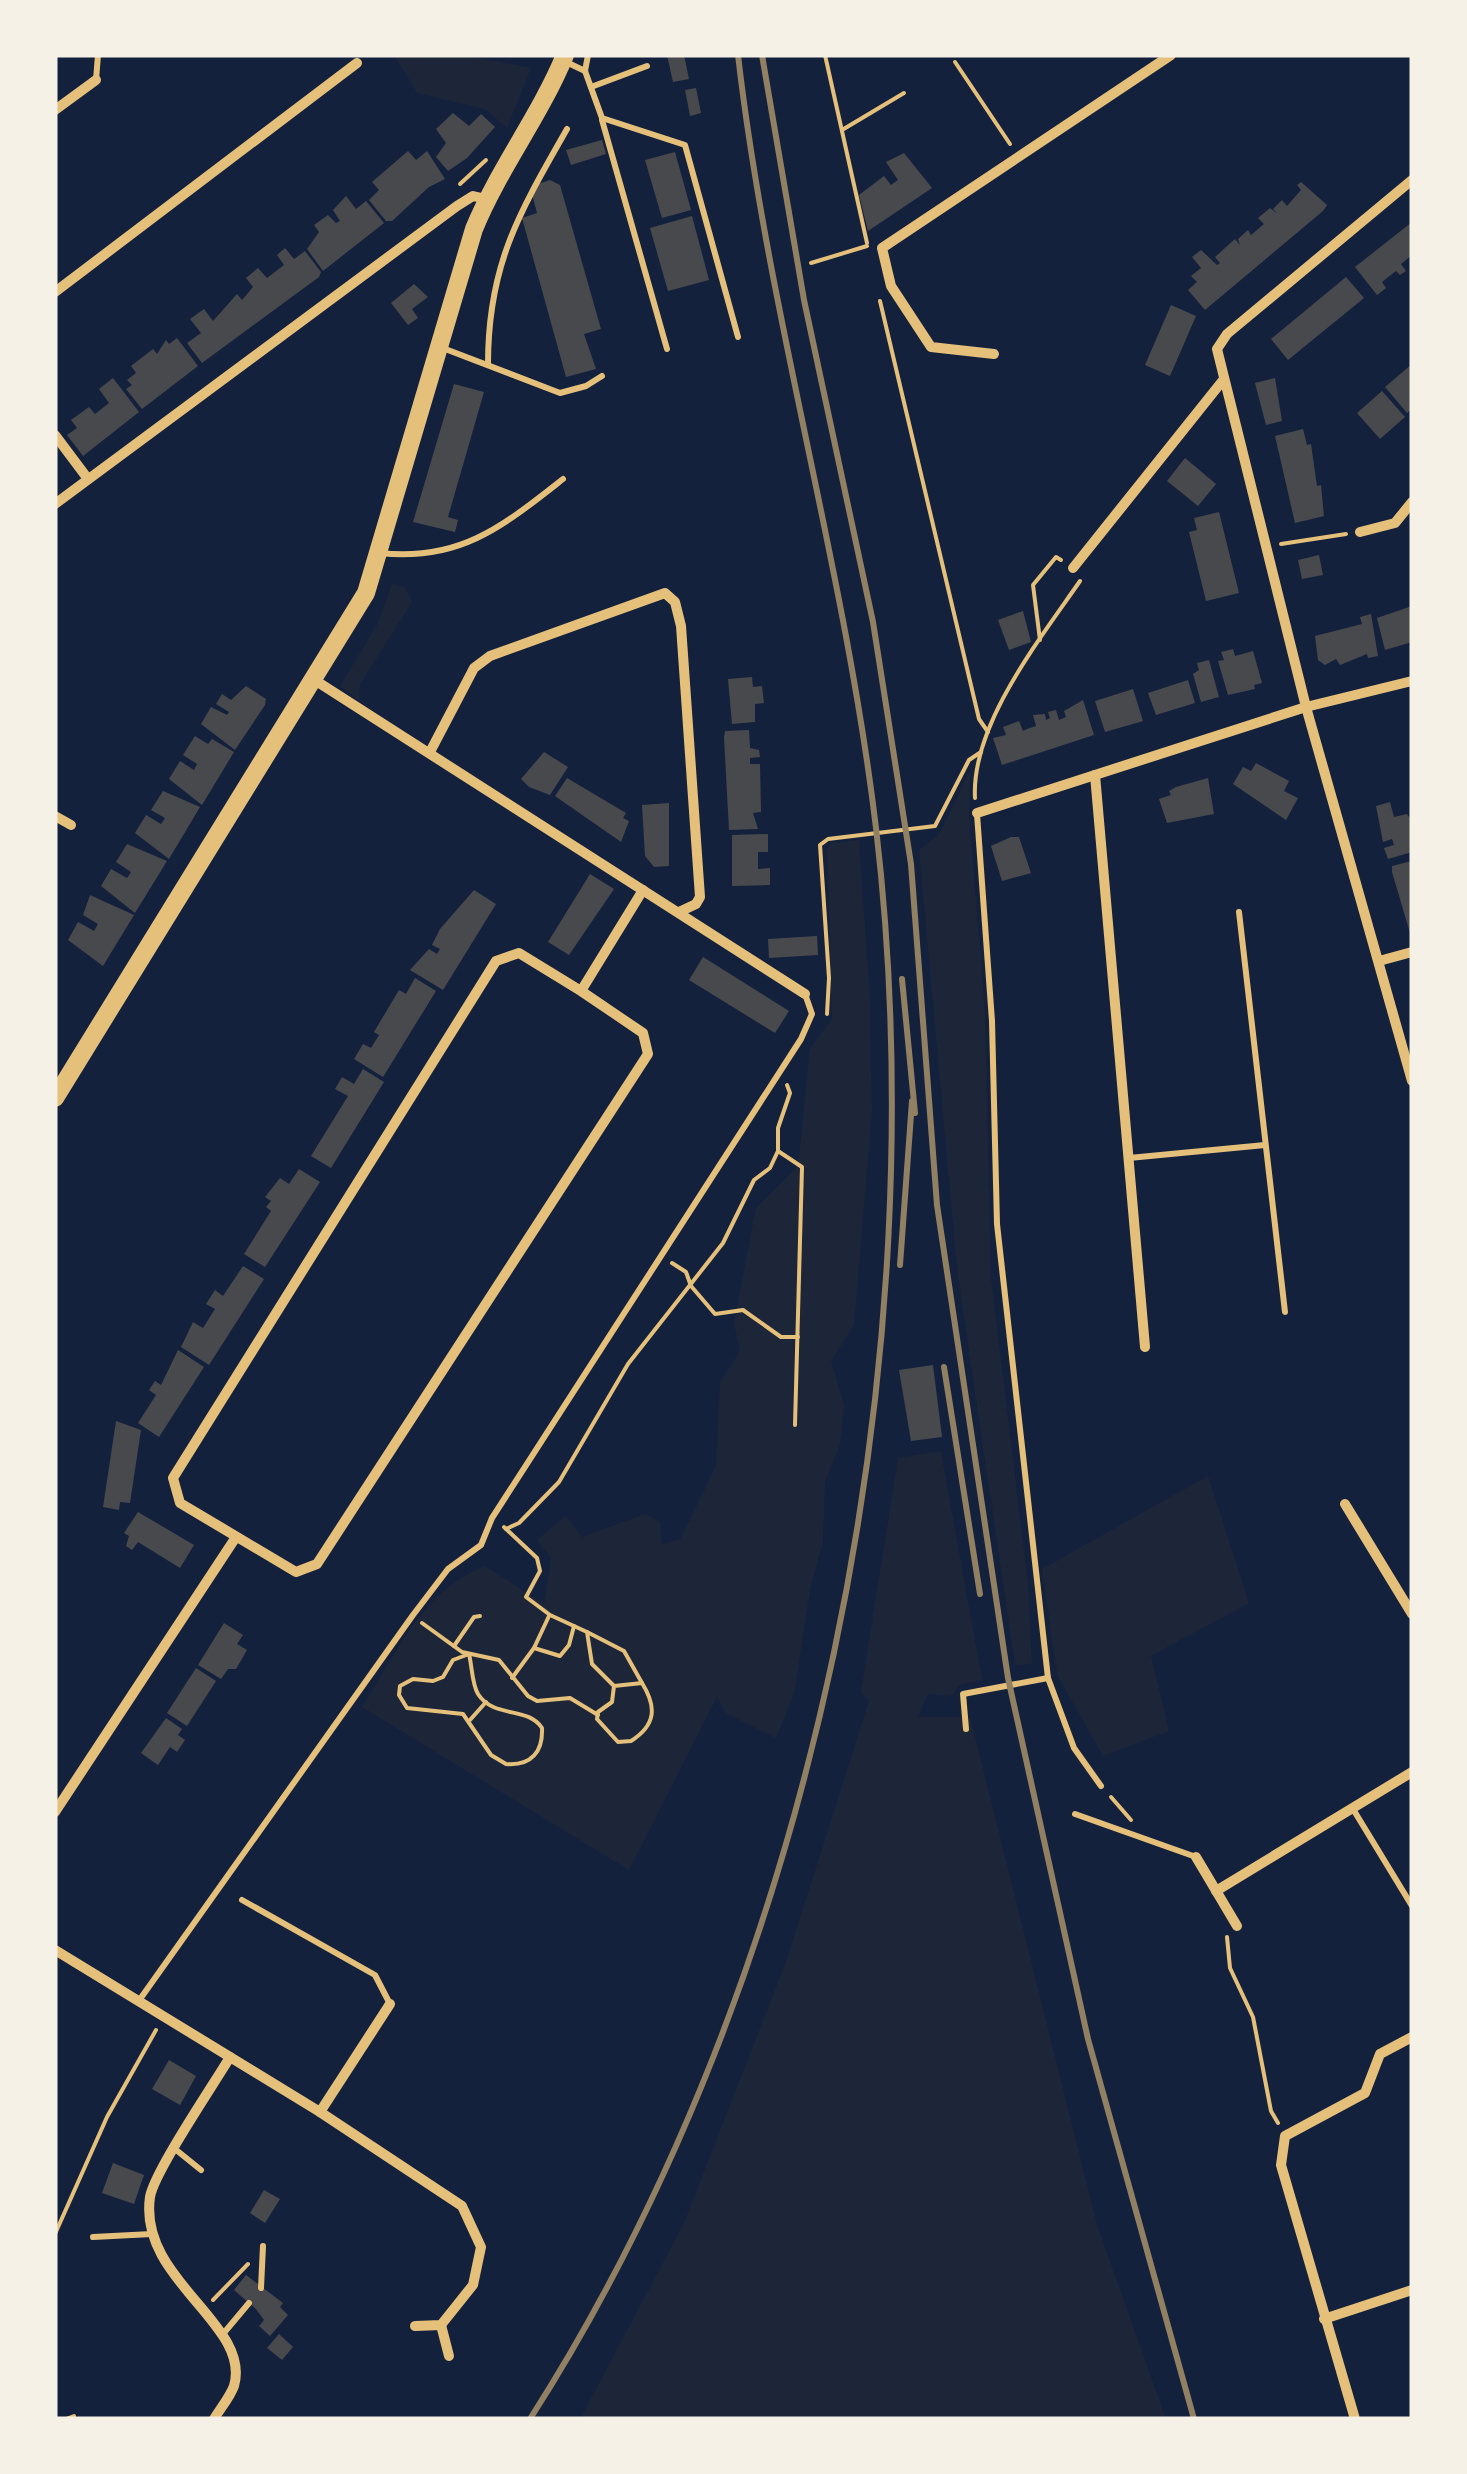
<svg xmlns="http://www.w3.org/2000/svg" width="1467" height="2474" font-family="Spectral,serif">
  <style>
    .green { fill: #1d2539 }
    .building { fill: #48494c }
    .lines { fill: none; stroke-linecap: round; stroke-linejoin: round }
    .path { stroke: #e5c07b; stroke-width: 4 }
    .service { stroke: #e5c07b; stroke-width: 6 }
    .minor { stroke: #e5c07b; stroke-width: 10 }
    .primary { stroke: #e5c07b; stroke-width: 18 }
    .rail { stroke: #918062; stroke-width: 6 }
  </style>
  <rect width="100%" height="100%" fill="#14213d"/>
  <g class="green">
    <path d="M394 55H463L531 68 507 128 485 109 417 93Z"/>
    <path d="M392 584 405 587 412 602 360 684 359 701 340 686 378 623Z"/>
    <path d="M970 770 969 814 985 1011 991 1278 1028 1583 1032 1664 1015 1665 957 1269 919 850 939 835Z"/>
    <path d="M859 840 870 1000 872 1113 854 1325 831 1361 844 1405 840 1444 825 1482 823 1542 811 1585 794 1694 776 1738 726 1713 717 1697 629 1870 362 1707C398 1651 422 1591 485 1566L544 1604 551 1557 537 1540 566 1516 582 1537 645 1514 660 1522 662 1544 680 1539 716 1466 720 1382 740 1351 734 1323 756 1208 798 1166 810 1048 832 1019 827 850 831 843Z"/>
    <path d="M941 1451 982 1680 959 1685 952 1696 928 1694 918 1717H970L1097 2225 1166 2419H580L683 2225 786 1962 869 1701 861 1692 898 1458Z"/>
    <path d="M1208 1476 1249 1603 1151 1656 1169 1731 1103 1756 1057 1675 1042 1569Z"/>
  </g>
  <g class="building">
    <path d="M667 55H684L689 79 673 82Z"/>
    <path d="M696 88 701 113 690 116 685 90Z"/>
    <path d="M453 113 469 126 481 114 495 127 467 158 448 171 436 157 446 143 436 129Z"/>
    <path d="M602 140 606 154 571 165 566 150Z"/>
    <path d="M408 151 416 160 427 151 445 179 429 187 392 221H386L369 200 379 190 372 182Z"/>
    <path d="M675 152 691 210 662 218 645 160Z"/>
    <path d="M904 153 932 188 868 231 859 195 884 176 891 185 898 180 886 162Z"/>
    <path d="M550 180 560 185 601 329 584 334 596 369 566 377 522 218 537 213 532 194 538 184Z"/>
    <path d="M1301 182 1327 205 1323 211 1205 310 1188 290 1197 282 1191 276 1201 268 1192 257 1201 250 1217 265 1220 263 1215 257 1235 239 1240 245 1238 239 1248 230 1251 235 1264 224 1258 218 1270 208 1278 214 1273 209 1282 200 1287 206 1301 190 1297 185Z"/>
    <path d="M346 196 356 209 366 201 384 223 323 271 307 249 319 232 314 225 328 215 336 223 340 221 333 210Z"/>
    <path d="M692 216 709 280 668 291 650 228Z"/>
    <path d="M1412 222V255L1401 264 1406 271 1400 275 1396 271 1382 282 1386 288 1377 295 1355 267Z"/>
    <path d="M285 248 294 259 305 251 321 272 319 277 202 363 187 343 201 333 190 319 204 309 213 321 237 294 242 300 253 287 246 278 258 268 267 278 284 265 277 255Z"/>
    <path d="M1346 277 1364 298 1288 360 1271 339Z"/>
    <path d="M414 284 428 297 412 309 418 318 408 325 391 303Z"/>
    <path d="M1171 305 1196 316 1170 376 1145 365Z"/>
    <path d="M177 338 198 366 142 409 126 389 132 385 127 380 136 373 131 366 153 349 157 354 166 340 169 344Z"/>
    <path d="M1412 364V409L1407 413 1385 387Z"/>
    <path d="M113 378 139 412 83 456 67 435 77 428 71 420 89 407 95 414 109 403 99 389Z"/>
    <path d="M1275 378 1282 421 1266 425 1255 383Z"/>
    <path d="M454 384 484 392 448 517 458 520 455 532 413 522Z"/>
    <path d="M1382 391 1405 417 1380 439 1357 413Z"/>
    <path d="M1303 429 1307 445 1311 444 1317 486 1321 485 1324 516 1295 523 1275 436Z"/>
    <path d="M1185 458 1216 484 1198 506 1167 481Z"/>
    <path d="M1219 512 1239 593 1206 601 1189 532 1197 530 1194 518Z"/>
    <path d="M1319 555 1323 575 1302 579 1298 560Z"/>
    <path d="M1412 606V642L1385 650 1377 618Z"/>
    <path d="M1023 611 1031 642 1009 650 998 620Z"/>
    <path d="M1371 614 1378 656 1368 658 1367 654 1340 665 1336 659 1325 665 1318 660 1315 636 1362 624 1360 617Z"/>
    <path d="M1233 649 1235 656 1253 651 1262 683 1254 685 1255 689 1228 695 1218 661 1224 660 1221 652Z"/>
    <path d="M1209 660 1219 697 1201 702 1193 674 1199 670 1197 663Z"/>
    <path d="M752 677 753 687 762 686 764 703 755 704V722L732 724 728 679Z"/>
    <path d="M1188 680 1195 703 1156 715 1148 693Z"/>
    <path d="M246 686 266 699 265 705 235 750 201 724 211 707 227 715 229 712 216 704 222 694 231 700Z"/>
    <path d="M1133 689 1143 721 1105 732 1095 701Z"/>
    <path d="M1083 700 1094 735 1002 765 993 738 1006 735 1003 727 1019 721 1023 731 1027 729 1036 726 1033 715 1045 714 1046 720 1050 718 1048 712 1056 710 1059 720 1066 717 1064 711Z"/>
    <path d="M749 730 750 748 759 750 760 757 750 758V764H760L761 812 753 813 758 829 729 830 724 737 725 731Z"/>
    <path d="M195 736 208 744 212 739 234 752 202 805 169 779 180 761 194 770 197 764 183 755Z"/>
    <path d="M544 752 568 767 550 795 529 787 521 779Z"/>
    <path d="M1256 763 1289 781 1284 791 1298 798 1286 820 1233 784 1243 767 1251 771Z"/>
    <path d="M567 778 626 813 623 818 629 821 621 842 555 796Z"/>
    <path d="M1208 778 1214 814 1167 823 1159 799 1171 795 1169 791 1176 787Z"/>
    <path d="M163 791 200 807 169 859 135 833 146 815 161 824 165 818 151 810Z"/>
    <path d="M1390 802 1394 817 1407 814 1412 821V852L1388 859 1384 848 1394 845 1392 839 1383 842 1376 806Z"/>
    <path d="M669 803V866L654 867 645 856 642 805Z"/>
    <path d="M768 834V852H758V869L770 868V885L732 886V835Z"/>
    <path d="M1011 837H1019L1031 873 1002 881 991 846Z"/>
    <path d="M127 844 167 861 135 913 101 886 111 869 127 878 131 872 116 862Z"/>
    <path d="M1412 861V933H1410L1392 872V866Z"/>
    <path d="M590 874 614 889 569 955 548 942Z"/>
    <path d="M474 890 496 904 443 990 410 970 429 949 437 954 440 949 432 945 440 929Z"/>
    <path d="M90 895 134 915 103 966 68 940 78 922 94 931 98 924 83 915Z"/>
    <path d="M817 936 818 955 769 958 768 939Z"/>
    <path d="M703 957 789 1011 775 1033 689 980Z"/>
    <path d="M415 978 436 991 383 1077 354 1059 363 1044 371 1048 379 1035 374 1032 399 990 406 994Z"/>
    <path d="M363 1069 384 1082 331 1168 311 1156 348 1096 335 1089 342 1077 354 1084Z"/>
    <path d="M299 1169 320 1182 265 1267 244 1254 271 1211 266 1207 271 1201 265 1197 280 1178 289 1184Z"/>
    <path d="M243 1266 264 1279 209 1365 181 1347 193 1322 203 1328 215 1309 206 1304 215 1290 223 1296Z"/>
    <path d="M178 1350 204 1367 159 1437 138 1423 156 1395 149 1390 155 1381 161 1385Z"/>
    <path d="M933 1365 942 1437 911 1441 899 1370Z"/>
    <path d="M116 1421 141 1430 130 1503 120 1502 119 1510 103 1507Z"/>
    <path d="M138 1512 194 1545 180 1568 138 1542 132 1550 126 1546 129 1536 124 1533Z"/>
    <path d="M224 1623 243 1635 237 1644 247 1650 236 1669H228L221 1679 198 1665Z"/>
    <path d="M196 1668 216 1681 187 1726 167 1713Z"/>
    <path d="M166 1718 182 1729 178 1735 185 1740 177 1752 170 1747 158 1765 141 1753Z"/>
    <path d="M169 2060 196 2076 180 2105 152 2089Z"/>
    <path d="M113 2163 144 2175 134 2204 102 2193Z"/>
    <path d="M264 2190 280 2199 265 2223 250 2213Z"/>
    <path d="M246 2275 283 2303 280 2307 288 2315 270 2336 259 2326 264 2320 256 2309 234 2290Z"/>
    <path d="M279 2334 293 2347 282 2360 267 2348Z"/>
  </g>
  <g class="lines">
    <g class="path">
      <path d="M825 55 867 243"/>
      <path d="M955 62 1010 144"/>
      <path d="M842 130 904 93"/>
      <path d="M460 184 486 160"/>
      <path d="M811 263 867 246"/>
      <path d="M880 301 979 719 988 732"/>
      <path d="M1281 544 1346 534"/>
      <path d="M1040 640 1033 585 1056 557 1061 560"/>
      <path d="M975 798C971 725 1040 639 1080 581"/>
      <path d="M827 1014 829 978 820 845 828 839 935 826 969 760 981 752"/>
      <path d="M778 1151 802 1167 795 1425"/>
      <path d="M672 1263 686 1272 691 1286 715 1314 743 1310 781 1337H798"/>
      <path d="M504 1527 537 1558 540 1571 526 1597 550 1615 587 1632 592 1664 614 1686 642 1683C657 1707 656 1725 631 1741L618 1742 597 1719 598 1712 612 1702 614 1686"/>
      <path d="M506 1529 519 1523 559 1482 628 1364 723 1243 754 1180 770 1168 778 1151V1128L790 1093 787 1085"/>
      <path d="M422 1623 462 1652 499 1660 528 1696 537 1701 570 1698 598 1715"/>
      <path d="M587 1632 624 1651 642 1683"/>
      <path d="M454 1646 474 1617 480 1616"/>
      <path d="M534 1648 549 1616"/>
      <path d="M469 1654C472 1666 472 1684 478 1694 494 1719 528 1706 542 1728 543 1751 532 1766 506 1764L491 1755 463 1714 407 1708 399 1695 400 1686 413 1679 433 1681 443 1677 453 1660Z"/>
      <path d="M512 1678 534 1648 560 1656 569 1645 574 1626"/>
      <path d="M470 1720 486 1702"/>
      <path d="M1111 1797 1131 1820"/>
      <path d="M1227 1937 1230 1968 1253 2017 1271 2111 1278 2123"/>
      <path d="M55 2234 107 2117 156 2030"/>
      <path d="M213 2300 248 2264"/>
      <path d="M66 2419 74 2416"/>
    </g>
    <g class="service">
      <path d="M588 55 585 71 602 118 685 145 738 337"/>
      <path d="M564 61 585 71"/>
      <path d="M96 80 98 55"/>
      <path d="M591 87 647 66"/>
      <path d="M602 120 667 349"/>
      <path d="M440 347 560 393 586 386 602 376"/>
      <path d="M488 364C488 265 519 213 567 129"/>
      <path d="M380 553C460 562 503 526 563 479"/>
      <path d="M977 814 992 1021 997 1224 1048 1678 1074 1748 1101 1786"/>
      <path d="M1239 912 1285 1312"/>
      <path d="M1129 1158 1265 1145"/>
      <path d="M966 1729 963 1694 1048 1678"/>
      <path d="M1353 1809 1412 1906"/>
      <path d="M1075 1814 1196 1857"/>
      <path d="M242 1900 375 1975 390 2004"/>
      <path d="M138 2002 413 1615 448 1569 481 1545 492 1518 801 1039 812 1014 805 994"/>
      <path d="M175 2149 201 2170"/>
      <path d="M93 2237 152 2234"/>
      <path d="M261 2288 263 2246"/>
      <path d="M223 2334 249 2303"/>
    </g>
    <g class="minor">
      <path d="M55 110 96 80"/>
      <path d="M1412 180 1227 334 1217 349 1306 707 1412 1081"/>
      <path d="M55 292 357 63"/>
      <path d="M994 354 931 347 891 286 882 248 1171 55"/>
      <path d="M55 435 88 479"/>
      <path d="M55 504 457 206 473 196 486 199"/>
      <path d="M1360 532 1395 523 1412 502"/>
      <path d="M1073 568 1224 379"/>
      <path d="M313 679 805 994"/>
      <path d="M430 752 474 668 490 656 665 593 675 602 681 626 700 897 696 904 679 912"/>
      <path d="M1095 775 1145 1347"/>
      <path d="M977 813 1306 707 1412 681"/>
      <path d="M55 816 71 825"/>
      <path d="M1379 961 1412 952"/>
      <path d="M581 991 643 1033 648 1054 317 1564 296 1572 180 1503 173 1478 496 961 519 953 581 991 643 890"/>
      <path d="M1345 1504 1412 1614"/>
      <path d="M55 1812 236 1537"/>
      <path d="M1196 1857 1237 1926"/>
      <path d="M1216 1891 1412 1772"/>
      <path d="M55 1950 320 2112"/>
      <path d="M390 2004 320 2112 462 2206 481 2247 473 2285 441 2325 415 2326"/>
      <path d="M1324 2319 1412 2290"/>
      <path d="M441 2325 449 2356"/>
      <path d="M214 2419C220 2409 230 2397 234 2386 252 2324 138 2280 150 2197 154 2172 214 2084 230 2057"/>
      <path d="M1355 2419 1281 2165 1285 2136 1365 2093 1380 2054 1412 2037"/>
    </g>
    <path class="primary" d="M55 1098 366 593 474 229C499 168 540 116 565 55"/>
    <g class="rail">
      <path d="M762 55 804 300 873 622 911 864 937 1205 1008 1678 1088 2039 1194 2419"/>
      <path d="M902 979 915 1113"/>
      <path d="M900 1265 912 1101"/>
      <path d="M944 1367 980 1594"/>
      <path d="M530 2419C817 1971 938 1355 876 828 845 568 768 315 738 55"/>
    </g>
  </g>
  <rect width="1467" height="2474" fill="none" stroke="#f6f1e7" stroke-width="115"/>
</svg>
